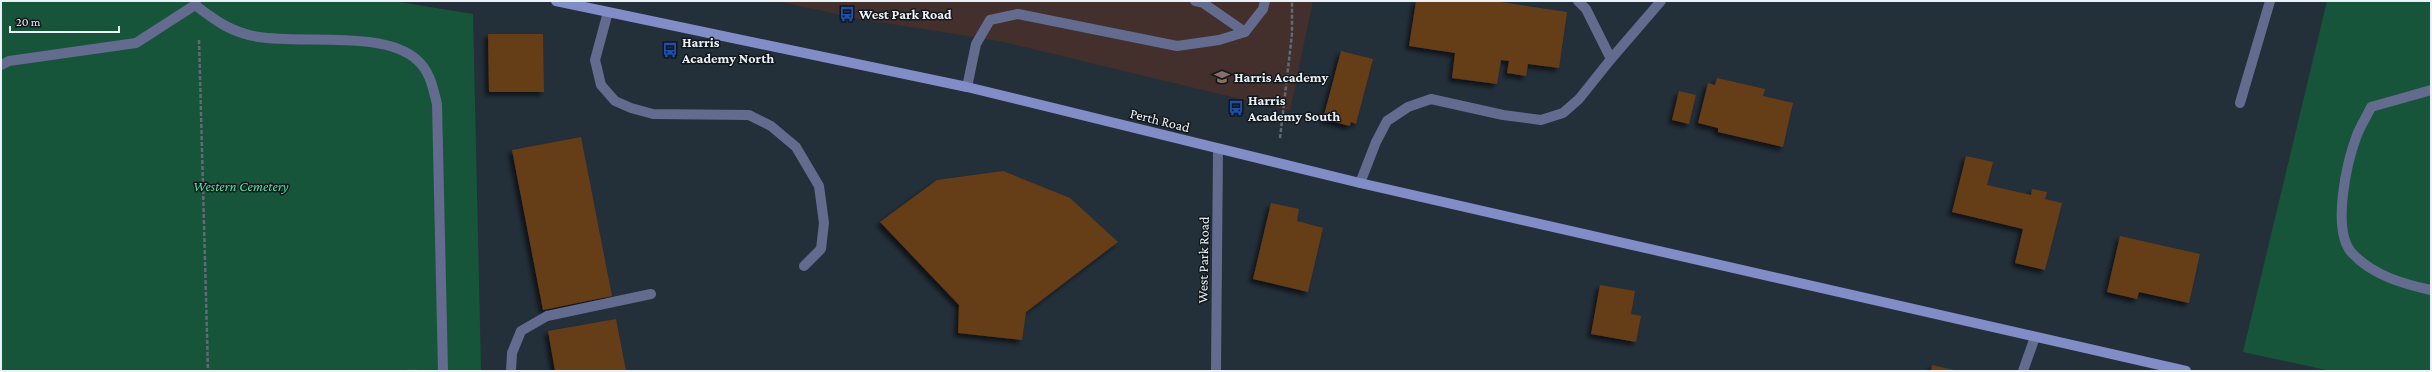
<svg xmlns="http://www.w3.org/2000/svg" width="2432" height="372" font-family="'Crimson Pro',serif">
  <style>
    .education { fill: #432f2c }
    .green { fill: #17553b }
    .building { fill: #653d19; filter: url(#shadow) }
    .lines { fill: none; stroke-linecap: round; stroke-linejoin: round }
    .path { stroke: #606b74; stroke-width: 2.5; stroke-dasharray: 4 2; stroke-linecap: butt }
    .lane { stroke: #636b8f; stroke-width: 10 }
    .street { stroke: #636b8f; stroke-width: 10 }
    .secondary { stroke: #818dc6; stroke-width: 10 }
    .labels { text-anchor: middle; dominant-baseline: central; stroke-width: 3; stroke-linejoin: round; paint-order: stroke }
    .poi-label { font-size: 14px; font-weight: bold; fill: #eaf2f8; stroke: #11171b; text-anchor: start }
    .street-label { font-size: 14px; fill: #eaf2f8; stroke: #11171b }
    .park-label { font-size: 14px; font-style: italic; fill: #4de4a6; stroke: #11171b }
  </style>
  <defs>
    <filter id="shadow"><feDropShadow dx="-3.5" dy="3.5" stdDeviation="2" flood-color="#0009"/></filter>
  </defs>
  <rect width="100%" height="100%" fill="#232f39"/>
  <path class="education" d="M776 1H1313L1290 111 1004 42 860 19Z"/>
  <g class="green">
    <path d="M1 1H393L473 14 481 371H1Z"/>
    <path d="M2327 1H2431V371H2331L2243 352Z"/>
  </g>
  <g class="building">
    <path d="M1416 1H1494L1567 12 1559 68 1528 64 1526 76 1507 73 1509 61 1501 60 1497 84 1452 78 1455 53 1409 46Z"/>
    <path d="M488 34H543L544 92H489Z"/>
    <path d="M1341 51 1373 59 1356 124 1351 122 1350 126 1323 119Z"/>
    <path d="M1717 78 1765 89 1763 96 1793 103 1783 147 1718 132V128L1698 123 1708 83 1715 85Z"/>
    <path d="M1679 91 1696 95 1689 124 1672 120Z"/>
    <path d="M581 137 612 296 543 310 512 150Z"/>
    <path d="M1966 156 1993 162 1987 185 2031 195 2032 189 2047 192 2045 199 2062 203 2045 270 2015 263 2023 229 1952 212Z"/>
    <path d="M1003 171 1070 198 1118 242 1026 312 1022 340 958 333 959 305 880 222 937 180Z"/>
    <path d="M1271 203 1299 209 1297 221 1323 228 1308 292 1253 279Z"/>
    <path d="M2120 236 2200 254 2189 303 2139 292 2137 299 2107 292Z"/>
    <path d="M1600 285 1635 291 1631 314 1641 316 1636 342 1591 334Z"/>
    <path d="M616 319 626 371H555L548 331Z"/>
    <path d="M1932 365 1954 370V371H1931Z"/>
  </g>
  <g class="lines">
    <g class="path">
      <path d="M199 40 208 371"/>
      <path d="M1280 138 1292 34V1"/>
      <path d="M407 371H419"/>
    </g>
    <g class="lane">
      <path d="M1195 1 1203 3 1245 32"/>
      <path d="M1578 1 1586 9 1611 59 1661 1"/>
      <path d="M195 5C216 21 232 33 259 37 301 44 385 30 417 60 430 71 433 88 437 104L443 371"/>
      <path d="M608 12 595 60 601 85 615 101 631 108 653 114 749 115 771 126 796 147 819 186 824 223 821 249 804 266"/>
      <path d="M1 65 9 61 136 43 195 5 196 1"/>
      <path d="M967 87 976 44 990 20 1018 14 1177 46 1219 40 1245 32 1263 9 1265 1"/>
      <path d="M2431 90 2371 107C2367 116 2361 125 2357 135 2347 161 2331 230 2352 253 2372 275 2403 284 2431 290"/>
      <path d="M2240 103 2270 1"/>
      <path d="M511 371 512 353 521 331 547 316 651 294"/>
      <path d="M2023 371 2035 337"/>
    </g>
    <g class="street">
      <path d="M1360 183 1376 142 1387 121 1408 107 1431 99 1503 115 1541 120 1563 113 1579 99 1611 59"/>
      <path d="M1216 371 1218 149"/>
    </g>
    <path class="secondary" d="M556 1 967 87 1360 183 2186 371"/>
  </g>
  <defs>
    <g id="bus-bare" transform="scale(1.2)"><path d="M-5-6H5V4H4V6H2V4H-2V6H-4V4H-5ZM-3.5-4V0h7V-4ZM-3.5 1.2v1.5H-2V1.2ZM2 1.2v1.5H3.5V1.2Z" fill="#1a4fb4" stroke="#11171b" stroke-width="2.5" paint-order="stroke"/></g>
    <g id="school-bare" transform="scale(1.2)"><path d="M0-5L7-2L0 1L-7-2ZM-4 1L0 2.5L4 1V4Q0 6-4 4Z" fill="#8d6e63" stroke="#11171b" stroke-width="2.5" paint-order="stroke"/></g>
  </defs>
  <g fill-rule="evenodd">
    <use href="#bus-bare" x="847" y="14"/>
    <use href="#bus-bare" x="670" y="50"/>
    <use href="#school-bare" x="1222" y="77"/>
    <use href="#bus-bare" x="1236" y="108"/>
  </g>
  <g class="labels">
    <g class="poi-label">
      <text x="859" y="14">West Park Road</text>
      <text x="682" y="42">Harris<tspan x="682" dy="16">Academy North</tspan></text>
      <text x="1234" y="77">Harris Academy</text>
      <text x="1248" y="100">Harris<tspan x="1248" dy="16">Academy South</tspan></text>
    </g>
    <g class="street-label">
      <text transform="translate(1160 120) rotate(14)">Perth Road</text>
      <text transform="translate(1203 260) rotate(-89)">West Park Road</text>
    </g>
    <g class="park-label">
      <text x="241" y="186">Western Cemetery</text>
    </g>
  </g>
  <rect width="2432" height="372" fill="none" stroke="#eaf2f8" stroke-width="4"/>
  <path d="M10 26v6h109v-6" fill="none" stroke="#eaf2f8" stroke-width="2"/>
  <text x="16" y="26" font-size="12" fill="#eaf2f8" stroke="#11171b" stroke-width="3" paint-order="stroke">20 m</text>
</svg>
